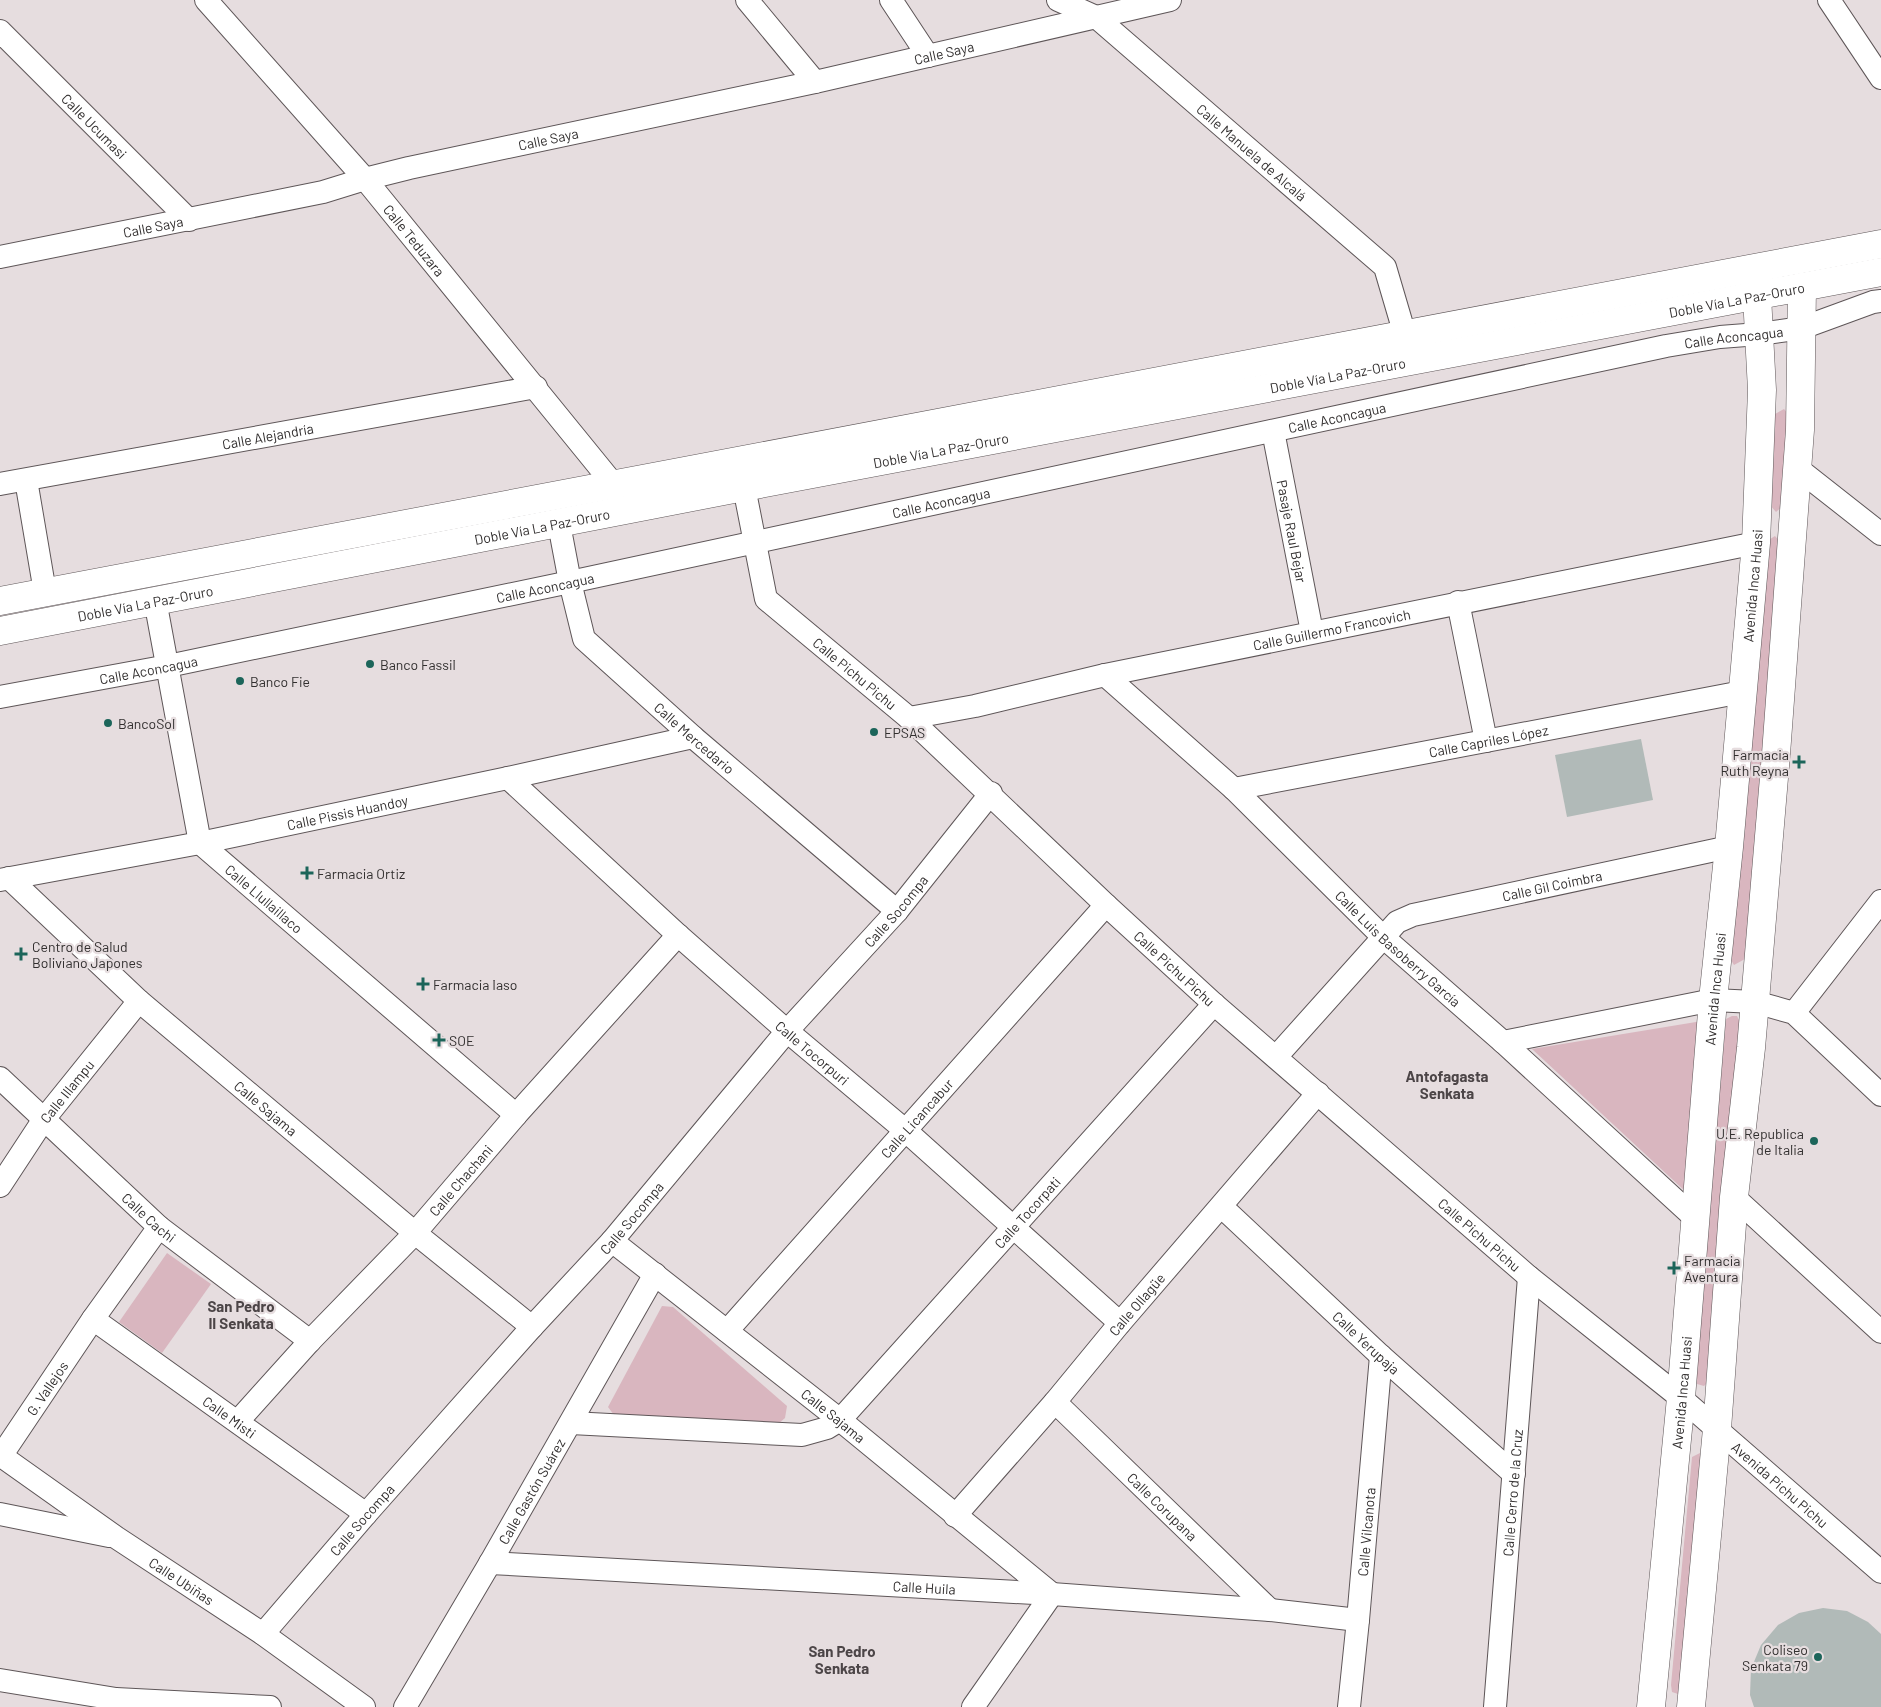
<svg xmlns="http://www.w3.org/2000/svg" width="1881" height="1707" font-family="Barlow,sans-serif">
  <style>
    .green { fill: #d9b6bf }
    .building { fill: #b1bab8 }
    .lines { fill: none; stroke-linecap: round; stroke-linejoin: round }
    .street-casing { stroke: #5e5658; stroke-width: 24 }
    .secondary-casing { stroke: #5e5658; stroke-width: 29 }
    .highway-casing { stroke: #5e5658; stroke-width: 29 }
    .street { stroke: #fff; stroke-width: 22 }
    .secondary { stroke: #fff; stroke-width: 28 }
    .highway { stroke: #fff; stroke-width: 28 }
    .poi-dot { fill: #1c655a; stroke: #e6dddf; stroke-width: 2 }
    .labels { text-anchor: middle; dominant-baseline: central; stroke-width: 4.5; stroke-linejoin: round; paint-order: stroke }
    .street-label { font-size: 14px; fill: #322f2f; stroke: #e6dddf }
    .poi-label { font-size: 14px; fill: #322f2f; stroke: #e6dddf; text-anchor: start }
    .neighbourhood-label { font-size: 15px; font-weight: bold; fill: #4c4547; stroke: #e6dddf }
  </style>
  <rect width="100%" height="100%" fill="#e6dddf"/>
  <g class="green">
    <path d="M1784 409 1790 416 1785 504 1776 512 1769 504 1775 414Z"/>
    <path d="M1775 536 1780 542 1745 959 1734 965 1728 955 1767 541Z"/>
    <path d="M1732 1016H1737L1740 1022 1709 1381 1704 1386 1697 1384 1695 1379 1726 1019Z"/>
    <path d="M1702 1021 1686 1192 1532 1049Z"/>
    <path d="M167 1253 211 1284 162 1353 119 1322Z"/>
    <path d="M662 1306 673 1307 787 1406 785 1418 778 1424 614 1415 608 1407Z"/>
    <path d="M1700 1453 1705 1459 1682 1692 1678 1694 1672 1692 1671 1685 1692 1457Z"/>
  </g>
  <g class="building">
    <path d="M1641 739 1653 800 1567 817 1555 755Z"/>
    <path d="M1823 1608 1847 1611 1868 1622 1881 1634V1707H1754L1750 1695 1751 1669 1761 1645 1778 1625 1799 1613Z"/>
  </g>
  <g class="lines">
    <g class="street-casing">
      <g id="street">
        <path id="s1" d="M206 0 365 179 614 485"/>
        <path d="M747 0 815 82"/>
        <path d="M891 0 928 56"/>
        <path id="s2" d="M1058 0 1096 17 1385 267 1405 335"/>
        <path d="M1829 0 1881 78"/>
        <path id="s3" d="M0 31 189 220"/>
        <path id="s4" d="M0 257 323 192 365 179 409 168 815 82 1170 0"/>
        <path id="s5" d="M1273 431 1312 632"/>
        <path d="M1797 468 1881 534"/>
        <path d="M26 480 45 592"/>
        <path id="s6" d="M0 484 536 387"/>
        <path id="s7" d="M744 487 766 599 909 718 1106 905 1214 1004 1529 1277 1681 1398 1881 1572"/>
        <path id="s8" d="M559 524 570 582 584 639 693 737 897 911"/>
        <path id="s9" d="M155 600 200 843 516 1115"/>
        <path d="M1458 602 1486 741"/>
        <path id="s10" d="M1105 675 1234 789 1383 937 1503 1042 1696 1219"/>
        <path id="s11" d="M0 697 168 666 570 582 1666 346 1720 337 1759 334 1802 328 1873 302 1881 301"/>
        <path id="s12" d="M909 718 975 706 1105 675 1756 543"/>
        <path id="s13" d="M508 778 678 935 787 1031 906 1131 1120 1323"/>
        <path id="s14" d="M1234 789 1742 692"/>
        <path id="s15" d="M9 878 139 1001 415 1233 532 1327"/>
        <path id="s16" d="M0 880 200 843 508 778 693 737"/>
        <path d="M1794 1013 1881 901"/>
        <path d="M1503 1042 1713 1000 1755 1002 1794 1013 1881 1095"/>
        <path id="s17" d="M1276 1057 1397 922 1413 915 1729 847"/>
        <path id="s18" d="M0 1078 159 1227 310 1341"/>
        <path id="s19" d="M0 1186 44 1119 139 1001"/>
        <path d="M1734 1197 1881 1332"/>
        <path id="s20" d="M1222 1207 1381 1356 1514 1474"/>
        <path id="s21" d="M612 1241 840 1420 1052 1594 973 1707"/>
        <path id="s22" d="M93 1319 366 1514"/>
        <path id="s23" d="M727 1331 1106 905"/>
        <path id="s24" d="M1055 1402 1270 1610"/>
        <path id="s25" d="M238 1421 310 1341 415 1233 516 1115 678 935"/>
        <path id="s26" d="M571 1423 802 1435 827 1428 840 1420 1214 1004"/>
        <path id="s27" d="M0 1455 117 1538 263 1634 364 1707"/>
        <path id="s28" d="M1 1456 93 1319 159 1227"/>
        <path d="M0 1514 109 1536"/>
        <path id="s29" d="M955 1516 1055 1402 1120 1323 1318 1093"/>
        <path id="s30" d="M490 1563 1052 1594 1270 1610 1358 1620"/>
        <path id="s31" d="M263 1634 366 1514 532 1327 612 1241 787 1031 897 911 991 793"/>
        <path d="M0 1680 116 1699 270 1707"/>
        <path id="s32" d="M405 1707 490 1563 655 1274"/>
        <path id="s33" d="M1349 1707 1358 1620 1381 1356"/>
        <path id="s34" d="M1495 1707 1529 1277"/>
      </g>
    </g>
    <g class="secondary-casing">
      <g id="secondary">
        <path id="s35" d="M1651 1707 1681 1398 1713 1000 1729 847 1756 543 1762 390 1757 296 1753 273"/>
        <path d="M1691 1707 1717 1429 1734 1197 1751 1048 1776 754 1800 430 1802 287"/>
      </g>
    </g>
    <g class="highway-casing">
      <g id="highway">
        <path d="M0 601 1881 244"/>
        <path id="s36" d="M0 631 744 487 1881 272"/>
      </g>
    </g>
    <use href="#street" class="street"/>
    <use href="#secondary" class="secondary"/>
    <use href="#highway" class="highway"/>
  </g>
  <g class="poi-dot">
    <circle cx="370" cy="664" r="5"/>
    <circle cx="240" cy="681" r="5"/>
    <circle cx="108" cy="723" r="5"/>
    <circle cx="874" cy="732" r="5"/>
    <path d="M1796.5 754.5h5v5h5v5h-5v5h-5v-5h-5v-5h5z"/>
    <path d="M304.5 865.5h5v5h5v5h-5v5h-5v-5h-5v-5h5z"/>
    <path d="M18.5 946.5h5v5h5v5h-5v5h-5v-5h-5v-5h5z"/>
    <path d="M420.5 976.5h5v5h5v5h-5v5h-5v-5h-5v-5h5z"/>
    <path d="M436.5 1032.5h5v5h5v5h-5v5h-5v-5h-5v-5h5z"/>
    <circle cx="1814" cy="1141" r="5"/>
    <path d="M1671.5 1260.5h5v5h5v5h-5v5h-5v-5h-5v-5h5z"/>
    <circle cx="1818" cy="1657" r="5"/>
  </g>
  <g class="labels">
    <g class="street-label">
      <text stroke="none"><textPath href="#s4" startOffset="966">Calle Saya</textPath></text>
      <text stroke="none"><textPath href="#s3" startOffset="134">Calle Ucumasi</textPath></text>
      <text stroke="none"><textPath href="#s4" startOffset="561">Calle Saya</textPath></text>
      <text stroke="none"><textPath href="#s2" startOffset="248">Calle Manuela de Alcalá</textPath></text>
      <text stroke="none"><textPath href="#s4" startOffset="156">Calle Saya</textPath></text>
      <text stroke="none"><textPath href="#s1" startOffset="318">Calle Teduzara</textPath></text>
      <text stroke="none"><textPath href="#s36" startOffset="1768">Doble Vía La Paz-Oruro</textPath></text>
      <text stroke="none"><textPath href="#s11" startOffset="1771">Calle Aconcagua</textPath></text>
      <text stroke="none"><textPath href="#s36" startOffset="1362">Doble Vía La Paz-Oruro</textPath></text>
      <text stroke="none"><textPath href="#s11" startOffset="1366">Calle Aconcagua</textPath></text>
      <text stroke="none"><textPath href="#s6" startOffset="272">Calle Alejandría</textPath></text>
      <text stroke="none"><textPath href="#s36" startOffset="958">Doble Vía La Paz-Oruro</textPath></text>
      <text stroke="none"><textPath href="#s11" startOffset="961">Calle Aconcagua</textPath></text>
      <text stroke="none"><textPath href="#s36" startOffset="552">Doble Vía La Paz-Oruro</textPath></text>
      <text stroke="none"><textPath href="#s5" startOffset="102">Pasaje Raul Bejar</textPath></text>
      <text stroke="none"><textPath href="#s35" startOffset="1126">Avenida Inca Huasi</textPath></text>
      <text stroke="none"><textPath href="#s11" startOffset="556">Calle Aconcagua</textPath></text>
      <text stroke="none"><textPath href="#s36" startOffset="148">Doble Vía La Paz-Oruro</textPath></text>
      <text stroke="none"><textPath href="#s12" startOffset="432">Calle Guillermo Francovich</textPath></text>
      <text stroke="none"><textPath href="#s11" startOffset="151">Calle Aconcagua</textPath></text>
      <text stroke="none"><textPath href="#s7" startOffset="230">Calle Pichu Pichu</textPath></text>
      <text stroke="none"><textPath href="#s8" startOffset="266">Calle Mercedario</textPath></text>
      <text stroke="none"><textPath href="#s14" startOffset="259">Calle Capriles López</textPath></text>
      <text stroke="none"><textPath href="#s16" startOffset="354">Calle Pissis Huandoy</textPath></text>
      <text stroke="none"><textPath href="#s17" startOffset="341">Calle Gil Coimbra</textPath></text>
      <text stroke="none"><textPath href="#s9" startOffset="332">Calle Llullaillaco</textPath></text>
      <text stroke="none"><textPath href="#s31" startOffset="961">Calle Socompa</textPath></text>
      <text stroke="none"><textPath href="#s10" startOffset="401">Calle Luis Basoberry García</textPath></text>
      <text stroke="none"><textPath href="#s7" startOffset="665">Calle Pichu Pichu</textPath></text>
      <text stroke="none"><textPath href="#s35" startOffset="721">Avenida Inca Huasi</textPath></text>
      <text stroke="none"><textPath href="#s13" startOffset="410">Calle Tocorpuri</textPath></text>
      <text stroke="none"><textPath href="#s19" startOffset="116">Calle Illampu</textPath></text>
      <text stroke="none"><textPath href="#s15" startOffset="345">Calle Sajama</textPath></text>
      <text stroke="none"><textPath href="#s23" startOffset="285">Calle Licancabur</textPath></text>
      <text stroke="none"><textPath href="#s25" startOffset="328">Calle Chachani</textPath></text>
      <text stroke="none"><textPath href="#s26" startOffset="552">Calle Tocorpati</textPath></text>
      <text stroke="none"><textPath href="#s18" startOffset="204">Calle Cachi</textPath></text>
      <text stroke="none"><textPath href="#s31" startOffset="556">Calle Socompa</textPath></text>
      <text stroke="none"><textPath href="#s7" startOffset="1070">Calle Pichu Pichu</textPath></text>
      <text stroke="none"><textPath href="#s29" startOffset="279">Calle Ollagüe</textPath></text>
      <text stroke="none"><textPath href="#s20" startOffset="198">Calle Yerupaja</textPath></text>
      <text stroke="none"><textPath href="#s28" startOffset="82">G. Vallejos</textPath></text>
      <text stroke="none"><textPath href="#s35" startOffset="316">Avenida Inca Huasi</textPath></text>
      <text stroke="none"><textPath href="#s21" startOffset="282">Calle Sajama</textPath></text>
      <text stroke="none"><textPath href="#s22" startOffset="168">Calle Misti</textPath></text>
      <text stroke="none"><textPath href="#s7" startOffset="1461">Avenida Pichu Pichu</textPath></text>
      <text stroke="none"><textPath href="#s32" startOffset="250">Calle Gastón Suárez</textPath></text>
      <text stroke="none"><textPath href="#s34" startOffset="215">Calle Cerro de la Cruz</textPath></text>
      <text stroke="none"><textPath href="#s24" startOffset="150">Calle Corupana</textPath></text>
      <text stroke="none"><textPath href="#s31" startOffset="151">Calle Socompa</textPath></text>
      <text stroke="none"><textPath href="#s33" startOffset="176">Calle Vilcanota</textPath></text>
      <text stroke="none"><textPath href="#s27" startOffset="221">Calle Ubiñas</textPath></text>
      <text stroke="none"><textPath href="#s30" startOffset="435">Calle Huila</textPath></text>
    </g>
    <g class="poi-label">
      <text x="380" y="664">Banco Fassil</text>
      <text x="250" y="681">Banco Fie</text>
      <text x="118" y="723">BancoSol</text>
      <text x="884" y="732">EPSAS</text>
      <text x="1789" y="754" text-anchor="end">Farmacia<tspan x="1789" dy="16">Ruth Reyna</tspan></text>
      <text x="317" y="873">Farmacia Ortiz</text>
      <text x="32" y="946">Centro de Salud<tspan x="32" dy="16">Boliviano Japones</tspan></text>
      <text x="433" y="984">Farmacia Iaso</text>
      <text x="449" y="1040">SOE</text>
      <text x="1804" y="1133" text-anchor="end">U.E. Republica<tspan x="1804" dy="16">de Italia</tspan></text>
      <text x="1684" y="1260">Farmacia<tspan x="1684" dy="16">Aventura</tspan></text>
      <text x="1808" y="1649" text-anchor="end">Coliseo<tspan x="1808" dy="16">Senkata 79</tspan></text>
    </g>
    <g class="neighbourhood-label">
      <text x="1447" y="1076">Antofagasta<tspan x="1447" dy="17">Senkata</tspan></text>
      <text x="241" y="1306">San Pedro<tspan x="241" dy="17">II Senkata</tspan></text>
      <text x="842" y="1651">San Pedro<tspan x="842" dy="17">Senkata</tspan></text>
    </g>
  </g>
</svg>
